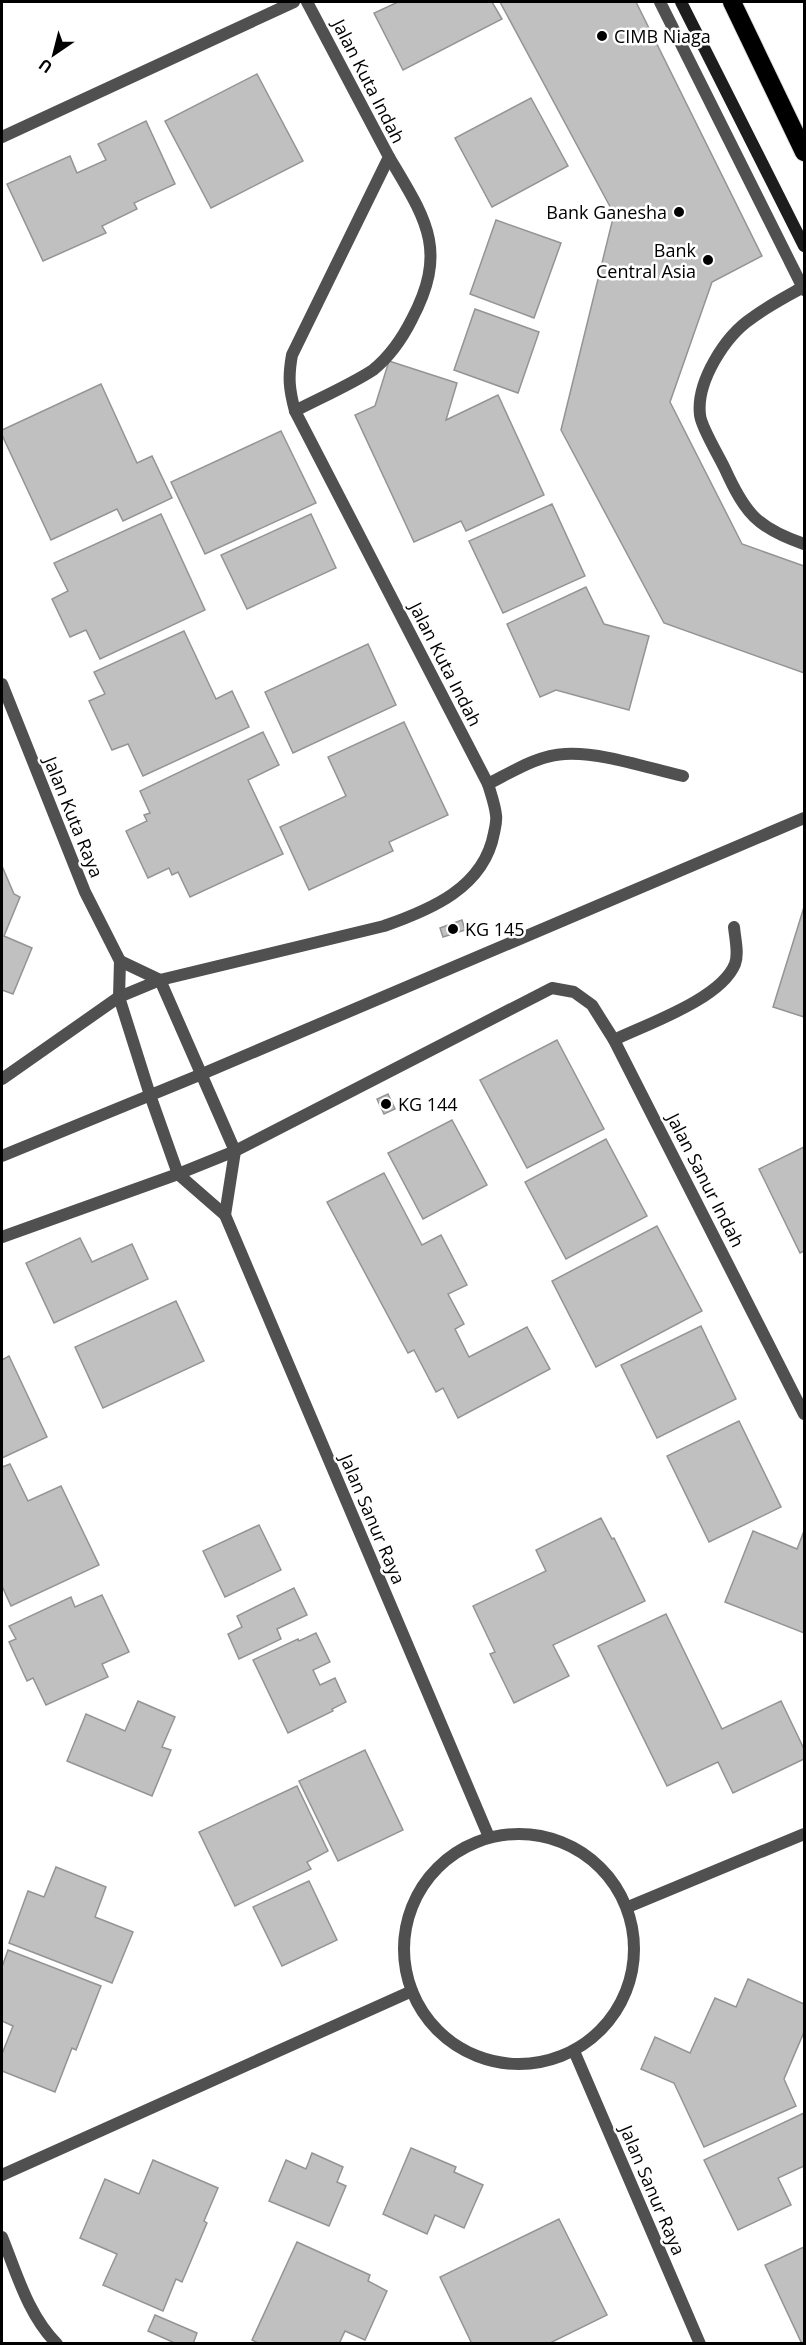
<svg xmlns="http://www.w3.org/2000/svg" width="806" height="2345" font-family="'Open Sans',sans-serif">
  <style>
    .building { fill: #c0c0c0; stroke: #949494; stroke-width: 1.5 }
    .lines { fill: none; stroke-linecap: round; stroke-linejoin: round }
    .highway-casing { stroke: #dbdbdb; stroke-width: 20 }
    .lane { stroke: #505050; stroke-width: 12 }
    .street { stroke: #505050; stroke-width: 12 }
    .secondary { stroke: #1d1d1d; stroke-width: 12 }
    .highway { stroke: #000; stroke-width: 18 }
    .poi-dot { fill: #000; stroke: #fff; stroke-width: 2 }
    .labels { text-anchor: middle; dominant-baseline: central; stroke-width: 5; stroke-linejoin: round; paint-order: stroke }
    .poi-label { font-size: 18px; fill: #000; stroke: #fff; text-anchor: start }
    .street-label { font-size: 18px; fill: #000; stroke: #fff }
  </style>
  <rect width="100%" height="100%" fill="#fff"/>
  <g class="building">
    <path d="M398 2H492L502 19 403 70 374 13Z"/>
    <path d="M500 2H636L762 256 712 282 670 402 742 544 804 566V673L664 623 561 430 614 214Z"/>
    <path d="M257 74 303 161 211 208 165 121Z"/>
    <path d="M531 98 568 166 492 207 455 138Z"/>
    <path d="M146 121 175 184 134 203 137 209 102 226 106 233 43 261 7 184 70 156 77 173 106 160 98 144Z"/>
    <path d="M496 220 561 243 534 318 470 294Z"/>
    <path d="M475 309 539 332 518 393 454 370Z"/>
    <path d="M389 361 457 383 446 420 498 395 544 495 466 531 461 521 414 542 355 415 375 406Z"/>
    <path d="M101 384 137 463 152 456 172 498 123 521 117 509 51 540 2 435V430Z"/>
    <path d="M281 431 316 503 205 554 171 482Z"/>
    <path d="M552 504 585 576 503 613 469 541Z"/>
    <path d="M161 514 205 610 100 659 86 630 70 637 52 599 68 591 54 563Z"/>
    <path d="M311 514 336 568 247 609 221 555Z"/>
    <path d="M586 587 604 624 649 636 629 710 556 690 540 697 507 624Z"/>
    <path d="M184 631 216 699 232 691 249 727 143 776 128 744 112 750 89 701 105 694 94 672Z"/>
    <path d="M368 644 396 705 293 753 265 692Z"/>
    <path d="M404 722 448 815 389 842 393 851 309 890 280 827 346 796 328 757Z"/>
    <path d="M263 732 279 765 248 780 283 854 190 897 178 872 172 875 169 868 148 878 126 831 147 821 144 815 150 813 140 791Z"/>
    <path d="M2 866 14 894 20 897 4 936 32 948 13 994 2 990Z"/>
    <path d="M804 907V1017L773 1007Z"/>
    <path d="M462 920 465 930 443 937 440 928Z"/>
    <path d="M557 1040 604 1129 527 1168 480 1080Z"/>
    <path d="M388 1094 395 1109 384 1114 377 1099Z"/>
    <path d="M452 1120 487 1185 423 1219 388 1153Z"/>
    <path d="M606 1139 647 1216 566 1259 525 1182Z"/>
    <path d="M804 1147V1251L800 1253 759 1169Z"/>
    <path d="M384 1173 422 1245 441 1235 467 1285 448 1294 464 1324 455 1329 469 1357 527 1327 550 1369 458 1418 443 1388 436 1392 414 1350 408 1353 327 1202Z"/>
    <path d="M657 1226 702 1311 596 1367 552 1281Z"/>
    <path d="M80 1238 92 1262 132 1244 148 1279 54 1323 26 1263Z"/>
    <path d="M176 1301 204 1361 103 1408 75 1347Z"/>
    <path d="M701 1326 736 1399 657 1438 621 1365Z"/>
    <path d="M9 1356 47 1437 2 1458V1360Z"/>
    <path d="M739 1421 781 1507 709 1542 667 1456Z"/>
    <path d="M10 1464 28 1501 61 1486 99 1565 11 1606 2 1586V1467Z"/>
    <path d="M601 1518 612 1539 614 1538 645 1601 553 1645 569 1676 514 1703 490 1654 495 1652 473 1606 546 1571 536 1550Z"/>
    <path d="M259 1525 281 1570 225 1597 203 1551Z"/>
    <path d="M753 1531 797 1549 804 1531V1633L725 1602Z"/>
    <path d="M294 1588 307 1615 277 1629 281 1639 239 1659 228 1634 242 1627 237 1616Z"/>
    <path d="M102 1595 129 1652 102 1664 108 1677 46 1705 33 1678 27 1681 9 1642 16 1639 9 1626 71 1597 75 1607Z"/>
    <path d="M666 1614 722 1729 781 1701 804 1749V1759L733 1793 718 1762 667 1786 598 1646Z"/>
    <path d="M316 1633 330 1662 313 1670 320 1685 335 1678 346 1702 332 1709 333 1711 288 1733 253 1660 298 1639 299 1641Z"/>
    <path d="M138 1701 175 1717 162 1747 171 1750 152 1796 67 1761 86 1714 125 1731Z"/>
    <path d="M365 1750 403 1830 338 1861 299 1781Z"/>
    <path d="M297 1786 328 1851 307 1862 311 1869 235 1906 199 1832Z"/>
    <path d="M56 1867 106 1887 95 1917 133 1932 112 1983 9 1943 28 1891 44 1897Z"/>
    <path d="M309 1881 337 1940 282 1966 253 1907Z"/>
    <path d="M8 1950 101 1986 76 2050 72 2048 55 2092 2 2071V2054L13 2026 2 2021V1967Z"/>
    <path d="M748 1979 804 2004V2032L784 2079 796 2106 704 2147 674 2083 641 2069 655 2037 690 2053 715 1998 736 2007Z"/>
    <path d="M804 2113V2166L778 2178 791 2205 738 2230 704 2160Z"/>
    <path d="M411 2148 456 2167 454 2172 483 2185 464 2228 435 2215 427 2234 383 2214Z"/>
    <path d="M312 2153 343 2167 337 2182 346 2186 329 2226 269 2201 286 2160 306 2169Z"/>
    <path d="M153 2160 218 2188 204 2221 207 2223 182 2282 176 2279 163 2311 103 2285 117 2254 80 2238 105 2179 139 2194Z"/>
    <path d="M559 2219 607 2315 548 2344H472L440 2277Z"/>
    <path d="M297 2242 370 2275 368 2281 387 2291 365 2340 345 2331 339 2344H260L252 2340Z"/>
    <path d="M804 2247V2344H802L765 2265Z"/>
    <path d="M155 2315 197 2333 193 2344H177L148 2331Z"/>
  </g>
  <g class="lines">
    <g class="highway-casing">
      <path id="highway" d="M732 2 804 152"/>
    </g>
    <g class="lane">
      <path d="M660 2 804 290"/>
      <path d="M803 287C786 297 768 306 752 318 725 336 696 382 700 415 701 427 719 456 725 469 745 513 757 528 804 544"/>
    </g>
    <g class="street">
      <path d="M2 137 294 2"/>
      <path d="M295 411C318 399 352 384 373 370 389 357 403 337 412 319 449 249 425 218 389 157"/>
      <path d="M2 684 85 892 120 961 119 997 150 1095 178 1174 225 1215 489 1837"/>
      <path d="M488 784C512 772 538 755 565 754 602 752 647 768 683 776"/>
      <path d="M120 961 160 980 235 1151 225 1215"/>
      <path d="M614 1040C647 1024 721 999 735 964 739 954 735 938 734 927"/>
      <path d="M2 1079 119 997 160 980 384 926C430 910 484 888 494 833 495 828 497 821 496 815 495 805 491 794 488 784L295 411C289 389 288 377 292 355L389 157 307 2"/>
      <path d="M2 1156 202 1074 804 818"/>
      <path d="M2 1237 178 1174 235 1151 552 988 574 992 592 1005 614 1040 804 1414"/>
      <circle cx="519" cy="1949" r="115"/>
      <path d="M628 1907 804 1834"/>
      <path d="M574 2051 700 2344"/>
      <path d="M2 2175 412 1991"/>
      <path d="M2 2237C17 2274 28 2315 57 2344"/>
    </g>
    <path class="secondary" d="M681 2 804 246"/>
    <use href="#highway" class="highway"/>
  </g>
  <g class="poi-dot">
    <circle cx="602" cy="36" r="6"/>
    <circle cx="679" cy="212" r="6"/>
    <circle cx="708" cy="260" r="6"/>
    <circle cx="453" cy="929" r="6"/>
    <circle cx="386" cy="1104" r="6"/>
  </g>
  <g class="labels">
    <g class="poi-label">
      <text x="614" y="36">CIMB Niaga</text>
      <text x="667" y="212" text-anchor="end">Bank Ganesha</text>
      <text x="696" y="250" text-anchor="end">Bank<tspan x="696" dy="21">Central Asia</tspan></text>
      <text x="465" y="929">KG 145</text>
      <text x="398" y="1104">KG 144</text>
    </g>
    <g class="street-label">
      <text transform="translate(369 81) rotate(63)">Jalan Kuta Indah</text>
      <text transform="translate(446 664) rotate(63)">Jalan Kuta Indah</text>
      <text transform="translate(74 817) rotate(68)">Jalan Kuta Raya</text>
      <text transform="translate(706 1180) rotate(63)">Jalan Sanur Indah</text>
      <text transform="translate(373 1519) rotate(67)">Jalan Sanur Raya</text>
      <text transform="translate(653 2190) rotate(67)">Jalan Sanur Raya</text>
    </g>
  </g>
  <rect width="806" height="2345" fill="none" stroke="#000000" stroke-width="6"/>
  <g transform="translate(54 54) rotate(215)" stroke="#ffffff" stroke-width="4.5" paint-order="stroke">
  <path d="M0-4.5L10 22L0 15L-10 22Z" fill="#000000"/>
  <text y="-9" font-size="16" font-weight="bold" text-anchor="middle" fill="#000000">U</text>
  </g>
</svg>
